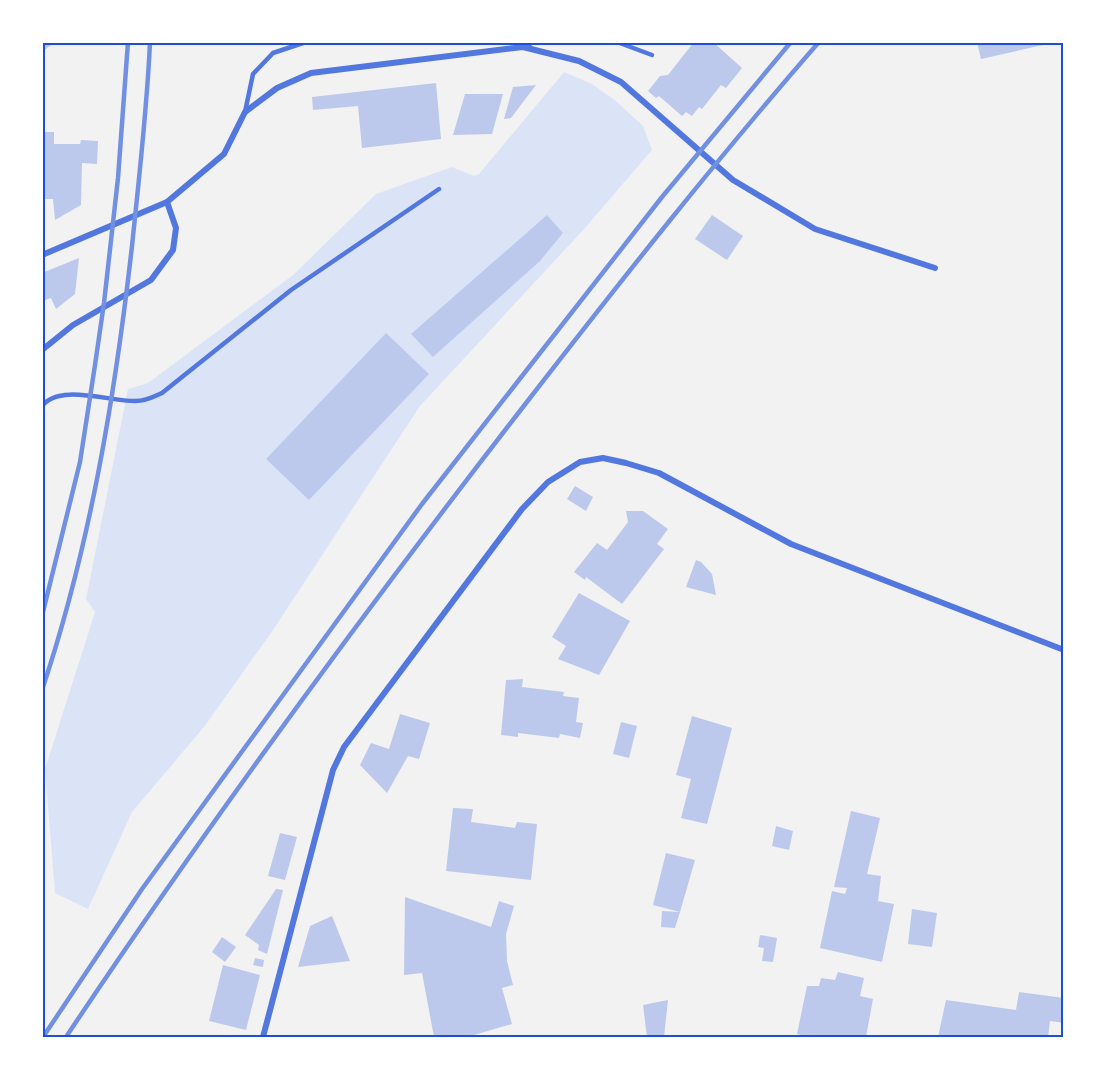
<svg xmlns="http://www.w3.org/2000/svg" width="1106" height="1079" font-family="Commissioner,sans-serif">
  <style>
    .green { fill: #dbe4f7 }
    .building { fill: #bdc9ec }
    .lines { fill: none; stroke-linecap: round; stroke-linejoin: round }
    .service { stroke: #5277de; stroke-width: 4.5 }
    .minor { stroke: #5277de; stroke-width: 6 }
    .rail { stroke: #7290e2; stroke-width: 4.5 }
    .neatline { fill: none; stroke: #1d4ed8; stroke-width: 2 }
  </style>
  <rect width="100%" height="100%" fill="#f2f2f2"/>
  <path class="green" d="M564 72 592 84 616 101 643 126 652 150 585 228 420 406 273 630 204 727 132 812 88 909 55 893 45 769 95 612 86 599 128 389 148 383 293 275 376 194 452 167 474 176 479 174Z"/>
  <g class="building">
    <path d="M42 42H55L42 52Z"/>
    <path d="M694 42H713L742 68 726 88 721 85 702 109 699 107 692 116 686 112 682 116 659 96 656 98 648 91 660 76 668 75Z"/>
    <path d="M977 42H1052V43L981 59Z"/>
    <path d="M436 83 441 139 362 148 358 106 313 110 312 97Z"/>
    <path d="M536 85 511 118 504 119 513 87Z"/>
    <path d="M465 94H503L492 134 453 135Z"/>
    <path d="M42 132H54V144H80L81 140 98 141 97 164 82 163 81 205 55 220 53 199H42Z"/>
    <path d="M547 215 563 233 540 261 433 357 411 334Z"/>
    <path d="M712 215 743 236 727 260 695 239Z"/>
    <path d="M79 258 75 294 56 309 51 298 42 301V273Z"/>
    <path d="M386 333 429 374 309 500 266 459Z"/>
    <path d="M575 486 593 497 586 511 567 499Z"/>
    <path d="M626 511H643L668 529 657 544 664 549 622 604 586 577 585 580 574 572 597 543 607 550 628 522Z"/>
    <path d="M696 560 701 562 712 574 716 595 686 587Z"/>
    <path d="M579 593 630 621 599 675 558 659 566 646 552 637Z"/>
    <path d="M523 679 522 687 564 692 563 696 579 698 576 722 583 723 580 738 560 734 559 738 518 733V737L501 735 506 680Z"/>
    <path d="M400 714 430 723 419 759 408 756 387 793 360 765 371 743 389 749Z"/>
    <path d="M692 716 732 728 707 824 681 818 691 779 676 775Z"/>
    <path d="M621 722 637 726 629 758 613 754Z"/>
    <path d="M453 808 473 809 471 822 515 828 517 822 537 824 531 880 446 871Z"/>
    <path d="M851 811 880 818 867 874 881 876 878 901 894 904 882 962 820 948 832 891 845 894 847 888 834 887Z"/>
    <path d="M776 826 793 831 789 850 772 846Z"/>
    <path d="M280 833 297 837 285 880 268 876Z"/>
    <path d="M666 853 695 860 680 912 653 905Z"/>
    <path d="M276 889 283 890 267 954 258 950 259 945 245 935Z"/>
    <path d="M405 897 491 927 499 901 514 906 506 934 507 961 513 985 502 988 512 1024 467 1037H434L422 973 404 975Z"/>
    <path d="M912 909 937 913 932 947 908 944Z"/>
    <path d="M662 911 680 912 675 928 661 927Z"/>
    <path d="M332 916 350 961 298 967 310 926Z"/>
    <path d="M760 935 777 938 773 962 762 961 764 948 758 947Z"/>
    <path d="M222 937 236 947 225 962 212 952Z"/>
    <path d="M255 958 264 960 263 967 253 965Z"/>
    <path d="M223 965 260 975 246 1030 209 1021Z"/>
    <path d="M838 972 864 978 860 996 873 999 866 1037H809L797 1034 807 986H819L821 978 835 980Z"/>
    <path d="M1019 992 1064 998V1023L1050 1021 1048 1037H938L946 1000 1016 1010Z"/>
    <path d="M668 1000 664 1037H647L643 1005Z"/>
  </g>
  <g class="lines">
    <g class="service">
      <path d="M617 42 652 55"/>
      <path d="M523 47 534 42"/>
      <path d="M245 112 253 74 273 53 306 42"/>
      <path d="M42 406C59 383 111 402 136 401 146 401 153 397 162 393L291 290 439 189"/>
    </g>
    <g class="minor">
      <path d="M42 255 167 202 224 154 245 112 277 88 311 73 523 47 579 61 621 82 733 180 815 229 935 268"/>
      <path d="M42 350 73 325 151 280 173 250 176 228 167 202"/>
      <path d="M263 1037 333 770 344 747 522 509 548 482 580 462 603 458 626 463 659 473 791 544 1064 650"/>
    </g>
    <g class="rail">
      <path d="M42 616 80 462 95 365 104 303 118 178 128 42"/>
      <path d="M42 690C90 547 115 396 132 246 139 178 147 110 150 42"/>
      <path d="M43 1037 142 889 422 504 662 197 791 42"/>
      <path d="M66 1037C210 821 364 612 523 407 619 283 716 160 819 42"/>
    </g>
  </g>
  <rect width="1106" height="1079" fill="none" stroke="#ffffff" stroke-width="87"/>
  <rect x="44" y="44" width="1018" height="992" class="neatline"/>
</svg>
